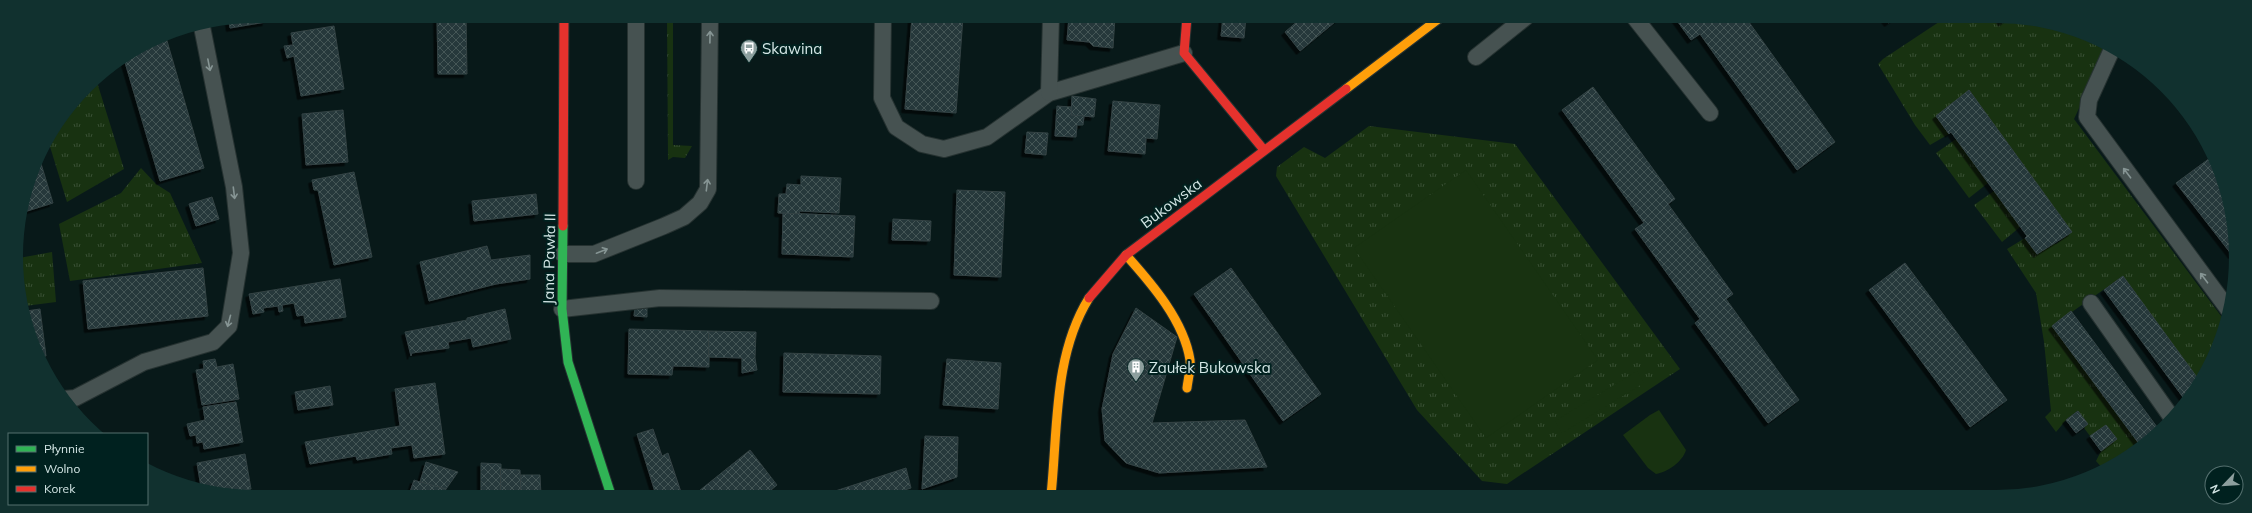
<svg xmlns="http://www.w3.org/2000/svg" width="2252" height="513" font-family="Mulish,sans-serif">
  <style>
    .grass { fill: url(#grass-tufts) }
    .green { fill: #183211 }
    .building { fill: url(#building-cross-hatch); stroke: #344244; filter: url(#shadow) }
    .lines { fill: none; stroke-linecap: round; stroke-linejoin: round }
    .lane-casing { stroke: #263231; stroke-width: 18 }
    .fast-casing { stroke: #263231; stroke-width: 11 }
    .slow-casing { stroke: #263231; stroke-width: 11 }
    .jam-casing { stroke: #263231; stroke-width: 11 }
    .lane { stroke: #465251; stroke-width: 16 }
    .fast { stroke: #30b455; stroke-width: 9 }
    .slow { stroke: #ff9f0a; stroke-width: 9 }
    .jam { stroke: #e5322d; stroke-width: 9 }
    .oneway { stroke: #869594 }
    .labels { text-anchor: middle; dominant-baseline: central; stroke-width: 4; stroke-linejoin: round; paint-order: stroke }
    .poi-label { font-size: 15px; fill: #d4e7e6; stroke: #00211f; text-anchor: start }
    .street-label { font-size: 15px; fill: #d4e7e6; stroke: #00211f }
  </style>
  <defs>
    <pattern id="grass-tufts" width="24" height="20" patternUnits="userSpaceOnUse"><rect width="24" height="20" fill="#183211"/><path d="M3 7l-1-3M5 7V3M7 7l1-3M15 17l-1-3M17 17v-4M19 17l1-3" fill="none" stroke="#395034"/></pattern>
    <pattern id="building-cross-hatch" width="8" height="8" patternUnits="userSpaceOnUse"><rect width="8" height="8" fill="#25393b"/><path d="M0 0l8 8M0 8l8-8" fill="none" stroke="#445657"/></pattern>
    <filter id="shadow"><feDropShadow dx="-3.5" dy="3.5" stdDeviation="0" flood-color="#0009"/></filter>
  </defs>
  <rect width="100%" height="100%" fill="#081919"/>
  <g class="grass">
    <path d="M667 16H673V145L692 146 685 158 673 157 668 160Z"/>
    <path d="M1945 18H1999L2002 23 2008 18H2015L2017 20 2027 18 2108 46 2074 119 2224 320 2219 336 2215 339 2217 343 2211 363 2199 380 2123 276 2052 326 2140 445 2104 470 2096 461 2101 451 2117 439 2106 425 2090 436 2084 428 2088 424 2077 411 2066 420 2056 432 2045 417 2051 411 2044 342 2036 293 2007 249 2025 238 2037 254 2054 242 2056 244 2072 232 1969 90 1936 116 1949 134 1930 145 1915 125 1878 64 1883 59Z"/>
    <path d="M96 79 124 169 67 202 48 140Z"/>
    <path d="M1369 126 1515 144 1680 369 1507 484 1482 481 1417 410 1276 176 1277 167 1304 147 1325 158Z"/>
    <path d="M1956 139 1988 183 1969 198 1936 153Z"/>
    <path d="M141 168 156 184 170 193 202 263 70 281 59 224 121 193Z"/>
    <path d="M1994 191 2020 227 2002 242 1974 205Z"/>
    <path d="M52 252 56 302 25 306 19 258Z"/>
  </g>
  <g class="green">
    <path d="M1466 170 1598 360 1486 438 1354 248Z"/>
    <path d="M1637 371 1644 383 1562 433 1555 421Z"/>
    <path d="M1659 410 1686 450C1683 461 1668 472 1656 474L1648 468 1623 435 1650 415Z"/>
  </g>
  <g class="building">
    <path d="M256 16H264L266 22 230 28 229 22Z"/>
    <path d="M437 16H466L467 74H438Z"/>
    <path d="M912 17H963L956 113 905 109Z"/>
    <path d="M1069 17H1115L1113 48 1093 46 1089 42 1067 40Z"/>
    <path d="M1223 17H1246L1244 38 1221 36Z"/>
    <path d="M1297 17H1341L1300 51 1285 32 1299 20Z"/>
    <path d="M1675 18H1746L1835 142 1797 170 1700 34 1691 40Z"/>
    <path d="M1884 18H1895L1888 23Z"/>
    <path d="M1999 18H2008L2002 23Z"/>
    <path d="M334 26 344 89 301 96 294 56 287 58 284 46 293 45 291 33Z"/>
    <path d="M165 34 204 168 160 181 124 59Z"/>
    <path d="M1593 87 1675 199 1668 204 1733 294 1726 299 1799 400 1768 423 1695 323 1700 319 1635 229 1644 223 1562 110Z"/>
    <path d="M1969 90 2072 232 2037 254 2025 238 2027 236 1951 132 1949 134 1936 116Z"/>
    <path d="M1072 96 1096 99 1094 117 1071 115Z"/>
    <path d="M1113 101 1160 105 1157 139 1146 138 1145 154 1108 151Z"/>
    <path d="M1057 106 1071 107V115L1084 116 1083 125H1077L1076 137 1055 136Z"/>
    <path d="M343 110 348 162 306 165 302 114Z"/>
    <path d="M1027 132 1048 133 1046 155 1025 153Z"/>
    <path d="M39 157 53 203 24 212Z"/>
    <path d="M2210 158 2228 194 2232 255 2176 183Z"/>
    <path d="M354 172 372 257 334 265 318 190H314L312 180Z"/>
    <path d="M801 176 841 178 839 213 799 211 800 214 778 213 779 194H786L787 184 801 185Z"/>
    <path d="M957 190 1005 192 1001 277 954 275Z"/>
    <path d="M536 194 538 214 474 221 472 201Z"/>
    <path d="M212 197 219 219 196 226 189 204Z"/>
    <path d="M783 213 855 216 853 257 782 254Z"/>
    <path d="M893 219 931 221 930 241 892 240Z"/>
    <path d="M487 246 491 260 530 255V279L496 284 429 301 420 262Z"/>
    <path d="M1905 263 2007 400 1970 427 1869 290Z"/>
    <path d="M203 268 208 316 88 329 83 281Z"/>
    <path d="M1231 268 1321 394 1283 421 1194 294Z"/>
    <path d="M2123 276 2199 380 2185 400 2104 290Z"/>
    <path d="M340 279 346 317 305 323 304 315 297 316 294 303 282 305 283 311 279 312 278 306 263 308 264 312 253 314 249 294Z"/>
    <path d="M635 308H647V317L634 316Z"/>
    <path d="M1136 308 1177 337 1152 423 1245 420 1267 467 1159 473 1126 463 1105 441 1102 409 1113 354Z"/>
    <path d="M40 309 46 356 41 357 29 334 26 311Z"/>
    <path d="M505 309 511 339 473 347 471 338 448 342 449 348 412 353 411 356 405 332 467 320V318Z"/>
    <path d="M2071 311 2160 431 2140 445 2052 326Z"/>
    <path d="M629 329 709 331V367L673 366 672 375 628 374Z"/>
    <path d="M709 331 756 332 755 358 757 370 742 373V358L709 357Z"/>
    <path d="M784 353 881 356 880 394 783 392Z"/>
    <path d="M215 359 217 367 233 364 239 399 202 405 196 370 204 369 203 361Z"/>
    <path d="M947 359 1001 363 998 409 943 405Z"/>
    <path d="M435 383 445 454 414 458 412 445 391 448 392 454 357 460 356 456 310 464 305 442 400 426 395 389Z"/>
    <path d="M330 386 333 405 298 410 295 392Z"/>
    <path d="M236 402 243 442 204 449 203 442 197 443 196 435 190 436 187 424 205 420 203 407Z"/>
    <path d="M2078 411 2088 424 2076 433 2066 420Z"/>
    <path d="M2106 425 2117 439 2101 451 2090 436Z"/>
    <path d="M653 429 662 456 668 453 682 495H656L637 434Z"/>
    <path d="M925 436 958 437 957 477 922 489Z"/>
    <path d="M750 450 777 485 765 495H694Z"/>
    <path d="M245 454 251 489 222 494 201 487 197 463Z"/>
    <path d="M426 462 458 472 446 489 420 482Z"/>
    <path d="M481 463 501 464V495L481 491Z"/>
    <path d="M906 468 911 488 888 495H823Z"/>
    <path d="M501 469 520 470 521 495H501Z"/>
    <path d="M521 475H540L541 495H521Z"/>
    <path d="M414 480 420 482 446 489 443 495H409Z"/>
  </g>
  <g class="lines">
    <g class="lane-casing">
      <g id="lane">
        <path d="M636 16V181"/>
        <path d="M883 17 882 98 896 127 922 144 944 149 987 137 1049 93 1184 53"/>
        <path d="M1635 18 1710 113"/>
        <path d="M2113 47 2089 100 2087 117 2228 309"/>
        <path d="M1476 57 1526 17"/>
        <path d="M1049 93 1051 17"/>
        <path d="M563 254H594L664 226 684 217 700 203 708 189 710 17"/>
        <path d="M2091 303 2172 418"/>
        <path d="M562 309 660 298 931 301"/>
        <path d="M64 399 75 398 144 362 213 342 229 326 241 253 234 187 202 27"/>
      </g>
    </g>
    <g class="fast-casing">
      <path id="fast" d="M563 226 562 309 568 362 611 495"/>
    </g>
    <g class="slow-casing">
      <g id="slow">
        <path d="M1346 89 1441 17"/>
        <path d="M1126 255C1152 284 1184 321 1190 360 1191 369 1188 379 1187 388"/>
        <path d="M1051 495C1058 430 1053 356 1089 298"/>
      </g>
    </g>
    <g class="jam-casing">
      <g id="jam">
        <path d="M1187 17 1184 53 1264 150"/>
        <path d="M563 226 564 16"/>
        <path d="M1089 298 1126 255 1346 89"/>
      </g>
    </g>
    <use href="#lane" class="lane"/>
    <use href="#fast" class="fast"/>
    <use href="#slow" class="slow"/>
    <use href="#jam" class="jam"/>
  </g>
  <defs><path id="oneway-shaft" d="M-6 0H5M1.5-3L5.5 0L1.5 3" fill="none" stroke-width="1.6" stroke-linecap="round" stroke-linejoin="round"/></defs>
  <g class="oneway">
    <use href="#oneway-shaft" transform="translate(710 37) rotate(-89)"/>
    <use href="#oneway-shaft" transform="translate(209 65) rotate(79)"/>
    <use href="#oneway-shaft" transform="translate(2127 173) rotate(-127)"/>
    <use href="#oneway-shaft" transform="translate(707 185) rotate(-83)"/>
    <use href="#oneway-shaft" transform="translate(234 193) rotate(83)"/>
    <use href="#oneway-shaft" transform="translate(602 251) rotate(-21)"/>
    <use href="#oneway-shaft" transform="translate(2204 278) rotate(-127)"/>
    <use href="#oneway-shaft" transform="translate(229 321) rotate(105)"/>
  </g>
  <defs>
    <g id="bus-pin" transform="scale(0.9)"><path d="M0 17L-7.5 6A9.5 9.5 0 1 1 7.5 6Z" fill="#8d9f9e" stroke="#00211f"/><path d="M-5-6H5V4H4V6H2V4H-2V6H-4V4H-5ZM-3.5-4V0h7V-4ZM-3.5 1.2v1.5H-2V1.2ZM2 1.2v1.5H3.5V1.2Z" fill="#fff"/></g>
    <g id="building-pin" transform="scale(0.9)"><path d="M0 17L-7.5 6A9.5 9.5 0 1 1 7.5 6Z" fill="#8d9f9e" stroke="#00211f"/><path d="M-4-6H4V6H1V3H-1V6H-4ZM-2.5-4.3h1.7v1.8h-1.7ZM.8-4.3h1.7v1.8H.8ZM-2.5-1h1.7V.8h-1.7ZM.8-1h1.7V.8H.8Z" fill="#fff"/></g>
  </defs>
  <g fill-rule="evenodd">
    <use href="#bus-pin" x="749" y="48"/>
    <use href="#building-pin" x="1136" y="367"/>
  </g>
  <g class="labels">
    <g class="poi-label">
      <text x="762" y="48">Skawina</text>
      <text x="1149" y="367">Zaułek Bukowska</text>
    </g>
    <g class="street-label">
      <text transform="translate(1171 203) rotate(-37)">Bukowska</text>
      <text transform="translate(549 259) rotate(-89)">Jana Pawła II</text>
    </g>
  </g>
  <path d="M0 0H2252V513H0ZM256 23H1996A233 233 0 0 1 2229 256V257A233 233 0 0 1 1996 490H256A233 233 0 0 1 23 257V256A233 233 0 0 1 256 23Z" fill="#11312f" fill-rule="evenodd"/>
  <rect x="8" y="433" width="140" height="72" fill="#00211f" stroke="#55706f"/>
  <rect x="16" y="446" width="20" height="6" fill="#30b455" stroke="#55706f"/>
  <text x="44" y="453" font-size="12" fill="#d4e7e6">Płynnie</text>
  <rect x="16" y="466" width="20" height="6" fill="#ff9f0a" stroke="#55706f"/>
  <text x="44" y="473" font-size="12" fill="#d4e7e6">Wolno</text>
  <rect x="16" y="486" width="20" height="6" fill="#e5322d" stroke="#55706f"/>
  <text x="44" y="493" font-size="12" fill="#d4e7e6">Korek</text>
  <g transform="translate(2224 485) rotate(245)"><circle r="19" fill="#00211f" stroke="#55706f"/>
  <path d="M0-3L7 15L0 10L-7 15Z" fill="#8d9f9e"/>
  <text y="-6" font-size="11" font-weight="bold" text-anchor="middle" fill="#d4e7e6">N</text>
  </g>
</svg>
